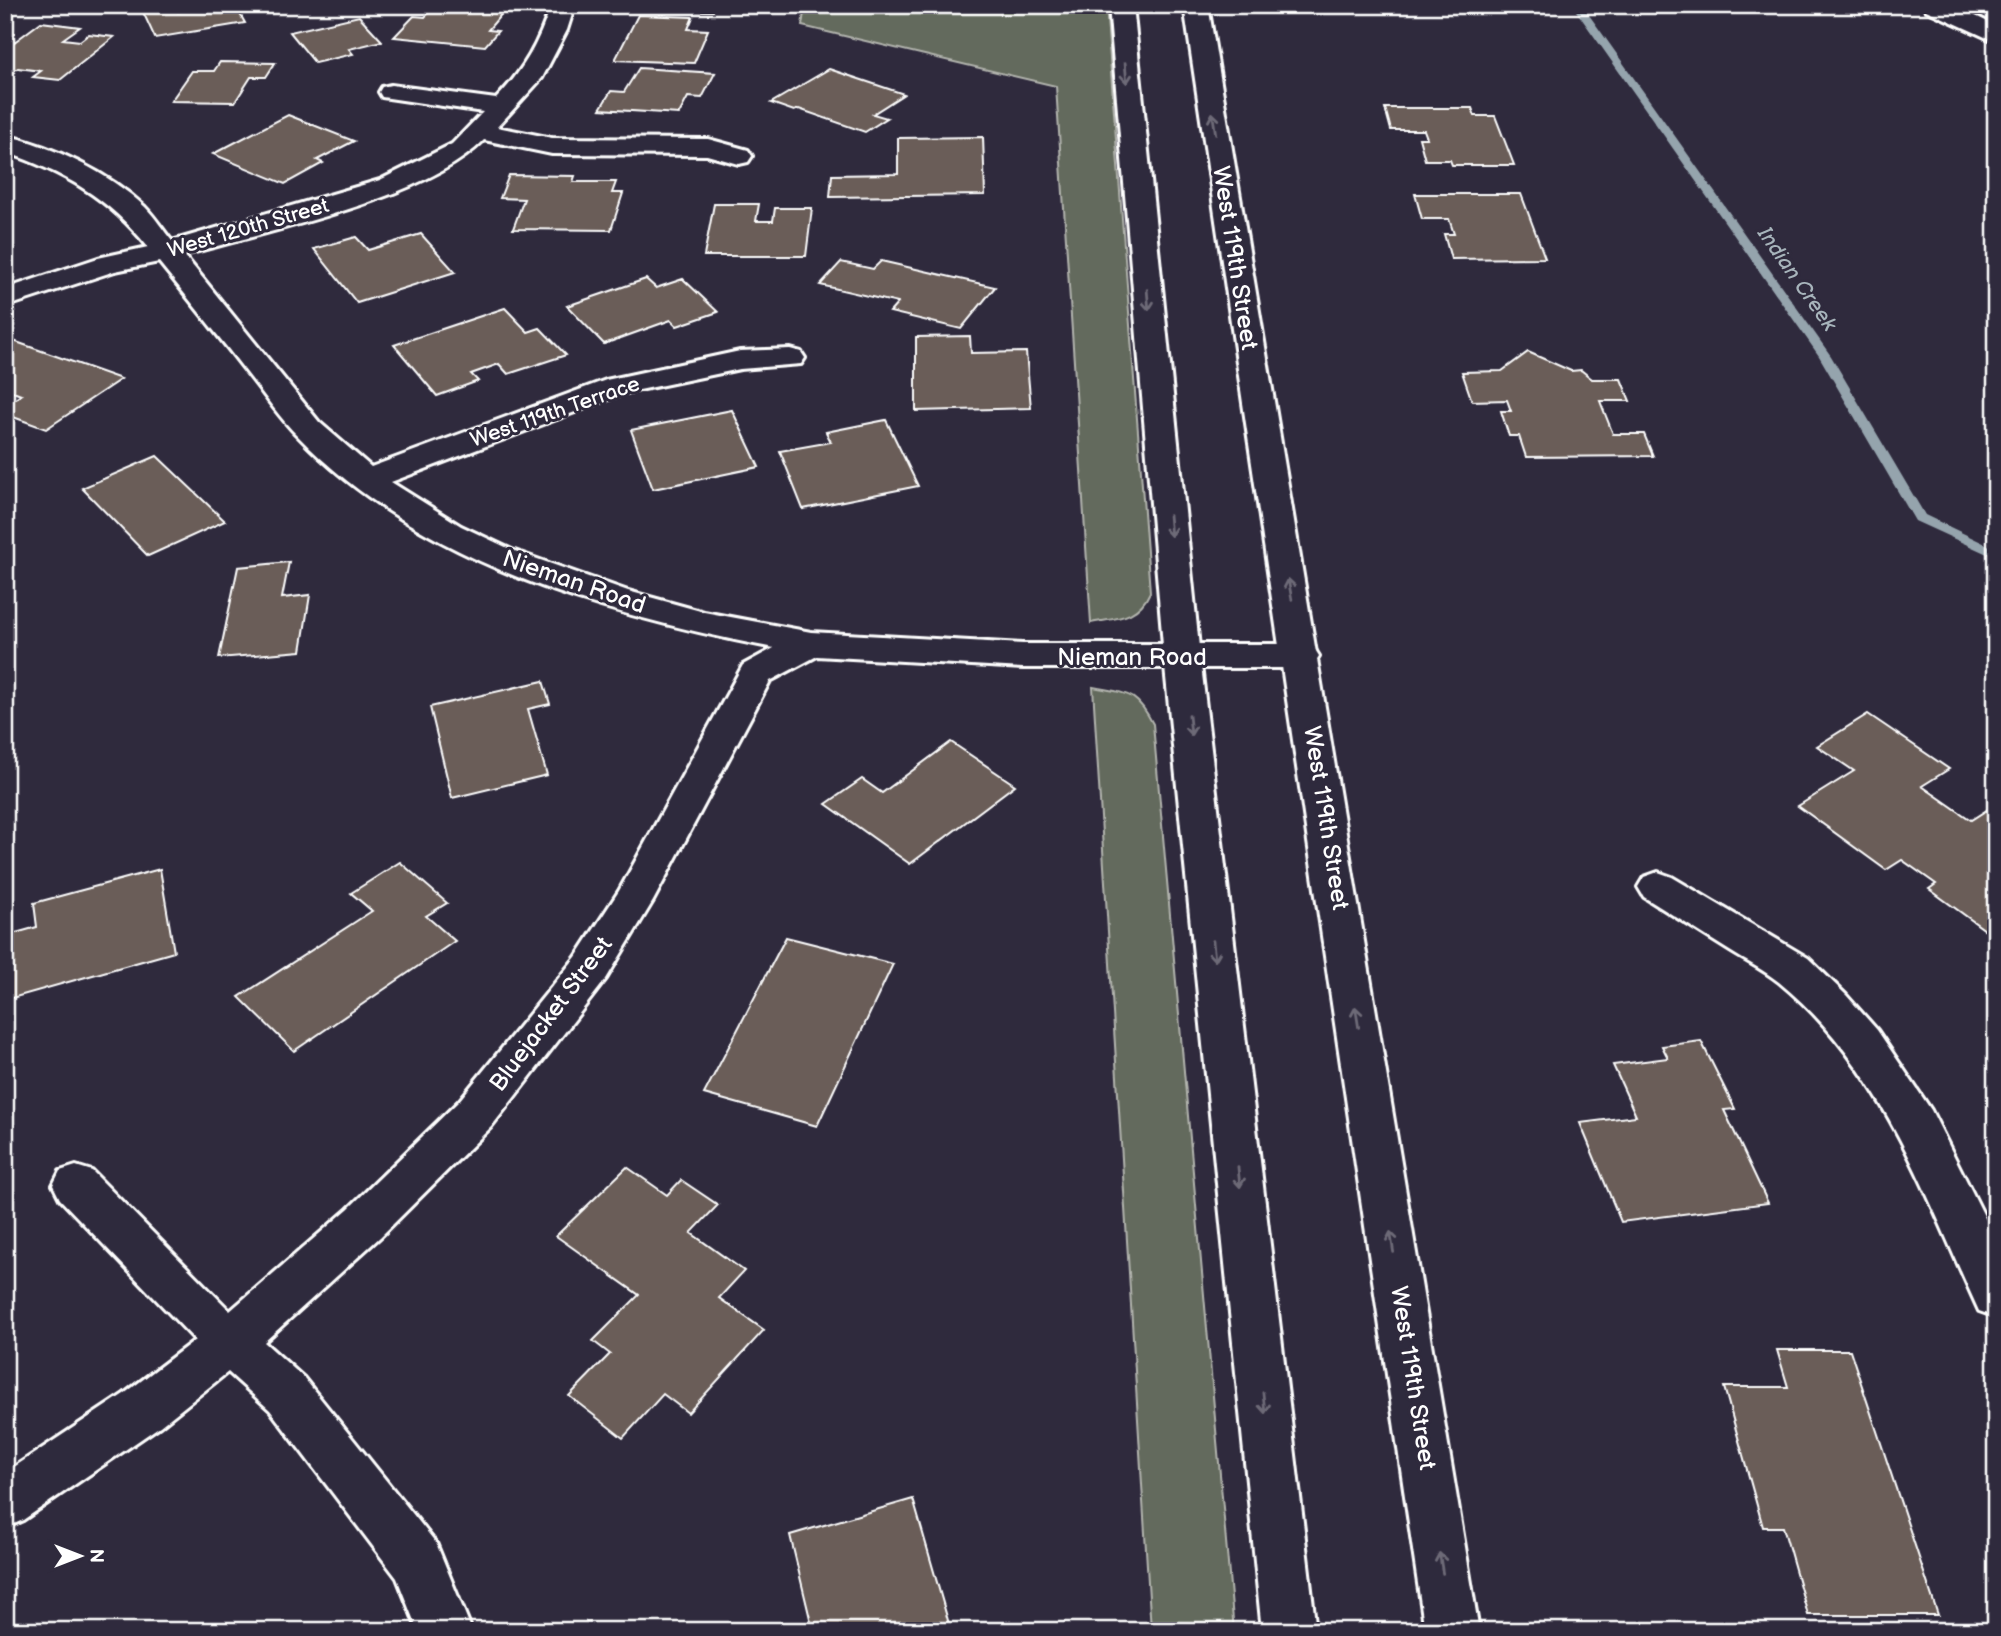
<svg xmlns="http://www.w3.org/2000/svg" width="2001" height="1636" font-family="'Balsamiq Sans',sans-serif">
  <style>
    .green { fill: #646a5d; stroke: #b2b4ae; stroke-width: 2 }
    .lines { fill: none; stroke-linecap: round; stroke-linejoin: round }
    .stream { fill: #95a4ad; fill-rule: evenodd }
    .building { fill: #6a5d59; stroke: #fff; stroke-width: 2 }
    .minor-casing { stroke: #fff; stroke-width: 6 }
    .major-casing { stroke: #fff; stroke-width: 6 }
    .minor { fill: #2f2a3d; fill-rule: evenodd }
    .major { fill: #2f2a3d; fill-rule: evenodd }
    .oneway { stroke: #6d6a77 }
    .labels { text-anchor: middle; dominant-baseline: central; stroke-width: 6; stroke-linejoin: round; paint-order: stroke }
    .far-street-label { font-size: 21px; fill: #fff; stroke: #2f2a3d }
    .far-water-label { font-size: 21px; font-style: italic; fill: #a7b4bb; stroke: #2f2a3d }
    .street-label { font-size: 24px; fill: #fff; stroke: #2f2a3d }
  </style>
  <rect width="100%" height="100%" fill="#2f2a3d"/>
  <filter id="ink" filterUnits="userSpaceOnUse"><feTurbulence type="fractalNoise" baseFrequency=".0143" numOctaves="2"/><feDisplacementMap in="SourceGraphic" scale="14" xChannelSelector="R" yChannelSelector="G"/><feConvolveMatrix kernelMatrix="1 2 1 2 8 2 1 2 1" color-interpolation-filters="sRGB"/></filter>
  <g filter="url(#ink)">
    <g class="green">
      <path d="M805 5H1106L1150 592C1138 619 1117 618 1091 623L1056 86 802 26Z"/>
      <path d="M1093 687C1128 694 1136 691 1153 724L1234 1631H1151Z"/>
    </g>
    <g class="lines">
      <path class="stream" d="M1572 5H1582L1831 356 1925 515 1996 549V558L1915 521 1819 356Z"/>
    </g>
    <g class="building">
      <path d="M175 5 178 12 211 5H235L245 23 155 38 143 12Z"/>
      <path d="M436 5 453 6 509 5 488 30 498 31 485 46 394 37 414 16 425 17Z"/>
      <path d="M637 5H715L713 11 636 10Z"/>
      <path d="M638 15 693 17 688 29 708 30 694 63 615 60Z"/>
      <path d="M359 16 382 41 349 49 353 54 315 63 290 32Z"/>
      <path d="M41 22 80 27 63 39 80 41 89 34 114 37 60 80 33 77 41 71 18 68 9 74H5V49Z"/>
      <path d="M220 62 275 63 266 77H251L235 102 171 101 192 71H214Z"/>
      <path d="M639 68 715 73 702 98 688 97 679 114 600 109 611 91 624 92Z"/>
      <path d="M829 69 904 94 873 114 887 118 865 132 799 109 794 111 771 103Z"/>
      <path d="M1385 108H1472L1475 116H1495L1514 165H1452L1450 160H1425L1419 138H1427L1424 130H1391Z"/>
      <path d="M288 115 354 141 317 160 323 163 285 184 213 154Z"/>
      <path d="M983 137 985 195 830 197 832 175 898 174V138Z"/>
      <path d="M509 175 575 176 573 182H616L612 193H623L611 230 513 229 524 199 500 198Z"/>
      <path d="M1415 194H1521L1545 258 1451 259 1444 234H1454L1449 219H1422Z"/>
      <path d="M714 204H759L756 221H773L775 208H812L806 256H704Z"/>
      <path d="M421 234 455 272 357 303 314 249 356 237 368 250Z"/>
      <path d="M881 261 995 287 961 329 890 312 898 303 820 285 841 262 873 269Z"/>
      <path d="M646 279 656 288 683 279 718 312 677 326 671 320 604 344 567 306Z"/>
      <path d="M505 308 528 332 540 328 566 355 508 374 499 364 471 374 478 381 437 396 394 345Z"/>
      <path d="M970 336 971 353 1026 352 1031 408 916 411V337Z"/>
      <path d="M5 338 121 379 46 429 5 414V405L21 395 5 389Z"/>
      <path d="M1528 352 1571 371 1581 370 1592 379H1621L1630 401H1600L1613 434H1644L1653 456 1526 457 1519 436H1509L1501 411H1511L1507 400 1472 401 1462 372 1502 371Z"/>
      <path d="M732 410 759 467 653 489 631 430Z"/>
      <path d="M886 420 918 486 803 509 780 451 831 442 826 432Z"/>
      <path d="M157 456 225 521 148 556 82 488Z"/>
      <path d="M289 562 282 598 310 595 301 651 219 658 238 567Z"/>
      <path d="M543 681 550 704 528 709 547 775 452 798 430 707Z"/>
      <path d="M1868 714 1949 769 1922 786 1971 820 1990 808 1996 812V938L1929 889 1936 884 1902 860 1886 870 1798 806 1854 771 1817 746Z"/>
      <path d="M951 742 1015 785 910 864 826 804 862 779 882 793Z"/>
      <path d="M400 862 447 903 426 916 455 941 294 1051 239 997 372 911 351 893Z"/>
      <path d="M160 869 174 952 5 1000V936L37 927 34 903Z"/>
      <path d="M786 937 893 964 817 1126 704 1094Z"/>
      <path d="M1701 1041 1735 1109 1724 1110 1768 1203 1621 1222 1580 1123 1636 1116 1613 1065 1668 1058 1662 1046Z"/>
      <path d="M627 1167 667 1195 681 1180 718 1205 691 1233 744 1271 719 1298 764 1330 688 1413 663 1394 623 1438 569 1396 610 1354 593 1341 639 1295 556 1236Z"/>
      <path d="M1777 1350H1850L1938 1615H1808L1783 1527H1763L1724 1387H1788Z"/>
      <path d="M913 1499 951 1631H813L790 1535Z"/>
    </g>
    <g class="lines">
      <g class="minor-casing">
        <g id="minor">
          <path d="M551 5H575L567 30 542 78 497 127 552 138 708 139 748 150 752 156 748 162 739 164 707 155 552 154 484 140C427 199 265 232 184 255L319 422 371 467 606 380 740 351 790 349 801 352 805 358 801 364 740 369 625 393 391 482 461 526 512 550 628 591 704 612 811 632 1023 644H1301L1314 648 1319 656 1314 664 1301 668H1023L817 656 770 681 653 901 606 979 491 1127 380 1237 264 1342 304 1378 436 1543 472 1631H418L397 1578 270 1410 228 1372 160 1426 23 1520 5 1528V1473L124 1394 195 1340 60 1199 53 1185 60 1171 76 1166 92 1171 230 1311 348 1209 459 1101 576 957 619 891 743 665 774 648C606 615 421 564 298 436 281 419 266 397 251 378 221 339 190 300 159 262L115 271 5 307V289L98 258 148 247C109 198 64 172 5 152V135C54 147 108 172 145 207 155 217 163 230 172 241L380 180 452 144 483 112 382 97 379 92 382 87 391 85 496 99C524 70 539 43 551 5Z"/>
          <path d="M1923 5H1953L1996 26V42L1926 10Z"/>
          <path d="M1658 872 1672 877 1808 958 1846 995 1877 1030 1931 1110 1996 1240V1317L1979 1311C1925 1194 1883 1067 1779 982 1764 970 1746 961 1730 951 1701 933 1673 915 1644 897L1638 887 1644 877Z"/>
        </g>
      </g>
      <g class="major-casing">
        <g id="major">
          <path d="M1109 5H1133L1200 657 1316 1631H1262L1164 657Z"/>
          <path d="M1184 5H1208L1479 1631H1425Z"/>
        </g>
      </g>
      <use href="#minor" class="minor"/>
      <use href="#major" class="major"/>
    </g>
    <defs><path id="oneway-shaft" d="M-6 0H5M1.5-3L5.5 0L1.5 3" fill="none" stroke-width="1.6" stroke-linecap="round" stroke-linejoin="round" transform="scale(1.75)"/></defs>
    <g class="oneway">
      <use href="#oneway-shaft" transform="translate(1126 73) rotate(85)"/>
      <use href="#oneway-shaft" transform="translate(1214 123) rotate(-99)"/>
      <use href="#oneway-shaft" transform="translate(1148 300) rotate(85)"/>
      <use href="#oneway-shaft" transform="translate(1170 526) rotate(85)"/>
      <use href="#oneway-shaft" transform="translate(1290 589) rotate(-100)"/>
      <use href="#oneway-shaft" transform="translate(1190 725) rotate(84)"/>
      <use href="#oneway-shaft" transform="translate(1214 951) rotate(84)"/>
      <use href="#oneway-shaft" transform="translate(1357 1017) rotate(-99)"/>
      <use href="#oneway-shaft" transform="translate(1239 1177) rotate(84)"/>
      <use href="#oneway-shaft" transform="translate(1392 1242) rotate(-99)"/>
      <use href="#oneway-shaft" transform="translate(1264 1403) rotate(84)"/>
      <use href="#oneway-shaft" transform="translate(1441 1563) rotate(-99)"/>
    </g>
  </g>
  <g class="labels">
    <g class="far-street-label">
      <text transform="translate(248 228) rotate(-16)">West 120th Street</text>
      <text transform="translate(555 412) rotate(-19)">West 119th Terrace</text>
    </g>
    <g class="far-water-label">
      <text transform="translate(1797 279) rotate(55)">Indian Creek</text>
    </g>
    <g class="street-label">
      <text transform="translate(1235 258) rotate(81)">West 119th Street</text>
      <text transform="translate(574 582) rotate(19)">Nieman Road</text>
      <text x="1132" y="657">Nieman Road</text>
      <text transform="translate(1326 818) rotate(81)">West 119th Street</text>
      <text transform="translate(551 1014) rotate(-53)">Bluejacket Street</text>
      <text transform="translate(1413 1378) rotate(81)">West 119th Street</text>
    </g>
  </g>
  <rect width="2001" height="1636" fill="none" stroke="#2f2a3d" stroke-width="28"/>
  <rect x="14" y="14" width="1973" height="1608" fill="none" stroke="#fff" stroke-width="2.5" filter="url(#ink)"/>
  <g transform="translate(80 1556) rotate(90)" stroke="#2f2a3d" stroke-width="5" paint-order="stroke">
  <path d="M0-5L12 26L0 18L-12 26Z" fill="#ffffff"/>
  <text y="-10" font-size="19" font-weight="bold" text-anchor="middle" fill="#ffffff">N</text>
  </g>
</svg>
